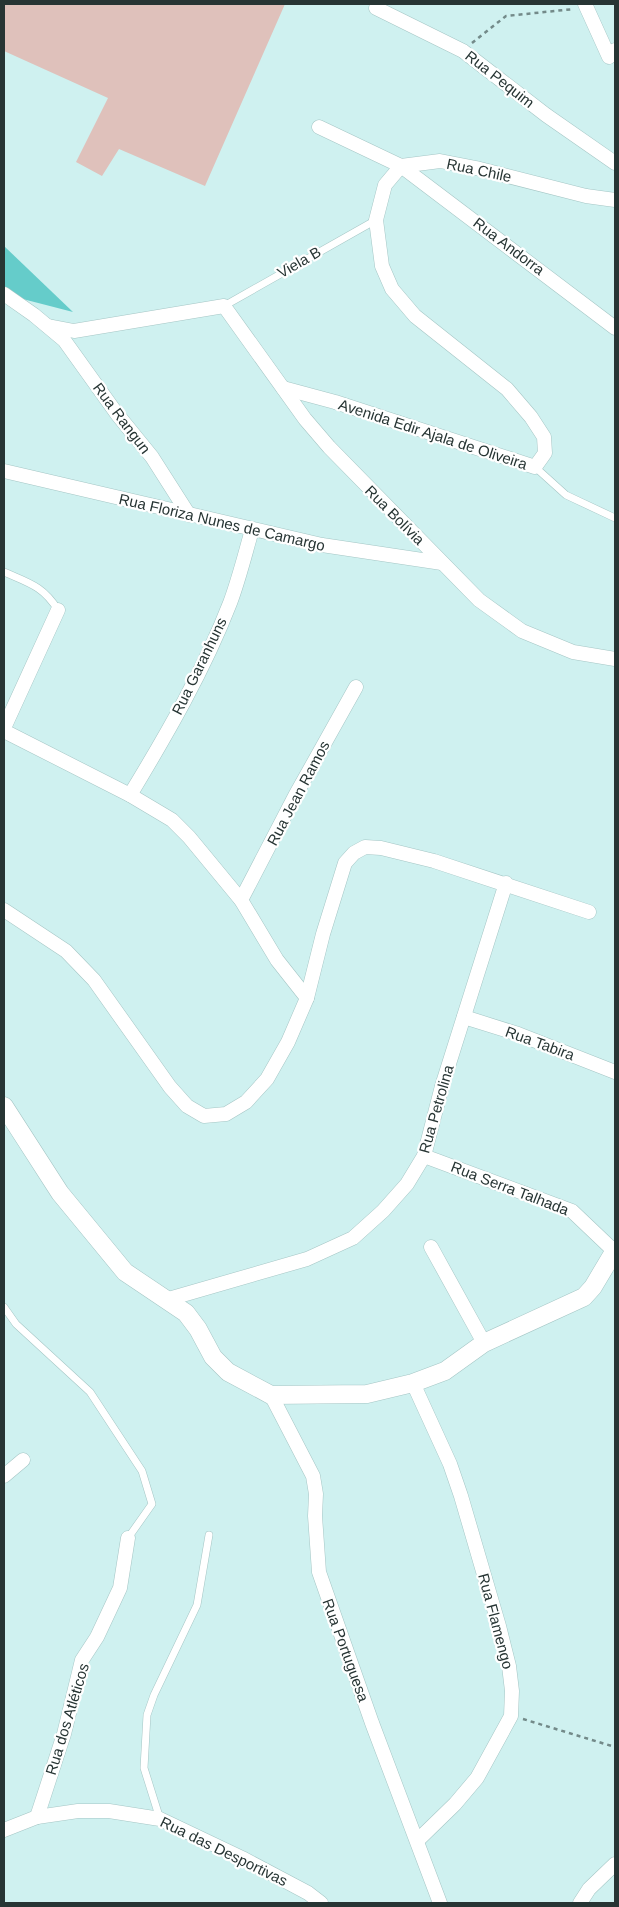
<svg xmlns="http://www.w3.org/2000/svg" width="619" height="1907" font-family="Helvetica,sans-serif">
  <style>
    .green { fill: #65ccca }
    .building { fill: #dfc1bb }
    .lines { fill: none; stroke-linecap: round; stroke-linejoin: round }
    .service-casing { stroke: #a5c6c5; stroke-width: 8 }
    .minor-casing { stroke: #a5c6c5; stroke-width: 15 }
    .tertiary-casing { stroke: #a5c6c5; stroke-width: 19 }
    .path { stroke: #738a89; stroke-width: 2.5; stroke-dasharray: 4 4; stroke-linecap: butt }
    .service { stroke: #fff; stroke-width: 7 }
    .minor { stroke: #fff; stroke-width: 14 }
    .tertiary { stroke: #fff; stroke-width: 18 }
    .labels { text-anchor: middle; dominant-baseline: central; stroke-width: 4.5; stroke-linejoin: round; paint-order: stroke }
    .street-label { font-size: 15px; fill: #273534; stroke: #fff }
  </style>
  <rect width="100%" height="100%" fill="#cff1f0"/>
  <path class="green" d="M4 246 73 312 15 297 4 290Z"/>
  <path class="building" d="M4 4H285L205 186 119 149 102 176 76 162 108 98 4 51Z"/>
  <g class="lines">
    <g class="service-casing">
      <g id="service">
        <path d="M224 306 376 220"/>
        <path d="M535 467 566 495 615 518"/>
        <path d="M4 572C29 583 43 586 58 610"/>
        <path d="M4 1307 16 1324 90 1392 142 1471 152 1504 128 1538"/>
        <path d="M160 1819 144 1768 147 1715 154 1695 197 1605 209 1535"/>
      </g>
    </g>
    <g class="minor-casing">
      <g id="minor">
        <path d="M585 4 609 57 615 50"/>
        <path d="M376 8 463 51 546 115 615 163"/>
        <path d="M319 127 401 166 615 328"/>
        <path d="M401 166 440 161 476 168 586 196 615 200"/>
        <path d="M4 294 34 315 64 340 117 414 152 457 189 515"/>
        <path d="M48 326 74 331 224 306 305 419 329 447 479 600 522 631 573 652 615 659"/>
        <path d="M283 388 335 402 535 467 545 453 544 437 531 417 507 389 415 316 392 289 382 266 376 220 385 185 401 166"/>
        <path d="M4 471 322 545 442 563"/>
        <path d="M4 728 58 610"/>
        <path d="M4 731 130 795 172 820 189 837 241 900 277 960 307 998"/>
        <path d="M130 795C167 734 204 670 230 603 239 579 245 554 252 530"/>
        <path d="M241 900 295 796 356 687"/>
        <path d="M4 910 66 951 94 980 170 1087 187 1106 204 1116 226 1114 246 1102 267 1079 288 1042 307 998 323 934 345 863 354 853 365 847 381 848 434 861 589 912"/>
        <path d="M464 1017 518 1034 615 1072"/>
        <path d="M424 1156 572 1211 613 1250"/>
        <path d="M431 1247 484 1343"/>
        <path d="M165 1300 307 1259 353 1238 383 1211 407 1184 424 1156 442 1086 506 883"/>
        <path d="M413 1383 450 1464 461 1496 499 1626 509 1666 512 1691 511 1716 477 1778 455 1804 418 1840"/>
        <path d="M271 1395 313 1476 316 1494 315 1516 319 1572 372 1723 440 1903"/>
        <path d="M4 1476 23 1460"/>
        <path d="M37 1817 64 1734 82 1660 97 1637 120 1588 128 1538"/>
        <path d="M4 1830 37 1817 78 1811H109L160 1819 242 1858 308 1893 321 1903"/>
        <path d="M580 1903 589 1889 615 1864"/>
      </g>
    </g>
    <g class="tertiary-casing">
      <path id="tertiary" d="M4 1106 60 1193 125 1272 186 1313 198 1329 213 1357 228 1372 271 1395 367 1394 413 1383 445 1371 484 1343 584 1297 593 1287 615 1250"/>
    </g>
    <g class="path">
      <path d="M472 43 506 16 574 9"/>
      <path d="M523 1719 615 1747"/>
    </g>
    <use href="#service" class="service"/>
    <use href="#minor" class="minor"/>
    <use href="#tertiary" class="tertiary"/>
  </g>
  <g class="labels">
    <g class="street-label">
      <text transform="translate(500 79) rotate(38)">Rua Pequim</text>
      <text transform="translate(479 170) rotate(12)">Rua Chile</text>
      <text transform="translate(509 246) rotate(37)">Rua Andorra</text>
      <text transform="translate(299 262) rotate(-30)">Viela B</text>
      <text transform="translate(122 418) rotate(53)">Rua Rangun</text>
      <text transform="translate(433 434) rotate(18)">Avenida Edir Ajala de Oliveira</text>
      <text transform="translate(395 515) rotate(45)">Rua Bolívia</text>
      <text transform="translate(222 522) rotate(13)">Rua Floriza Nunes de Camargo</text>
      <text transform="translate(199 666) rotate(-64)">Rua Garanhuns</text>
      <text transform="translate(298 793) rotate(-62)">Rua Jean Ramos</text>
      <text transform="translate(540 1043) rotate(20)">Rua Tabira</text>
      <text transform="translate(436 1109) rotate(-74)">Rua Petrolina</text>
      <text transform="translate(510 1188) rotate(21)">Rua Serra Talhada</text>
      <text transform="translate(496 1621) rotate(75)">Rua Flamengo</text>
      <text transform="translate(346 1650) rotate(70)">Rua Portuguesa</text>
      <text transform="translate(67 1719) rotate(-73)">Rua dos Atléticos</text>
      <text transform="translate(224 1851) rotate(26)">Rua das Desportivas</text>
    </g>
  </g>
  <rect width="619" height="1907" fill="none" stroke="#273534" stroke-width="10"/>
</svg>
